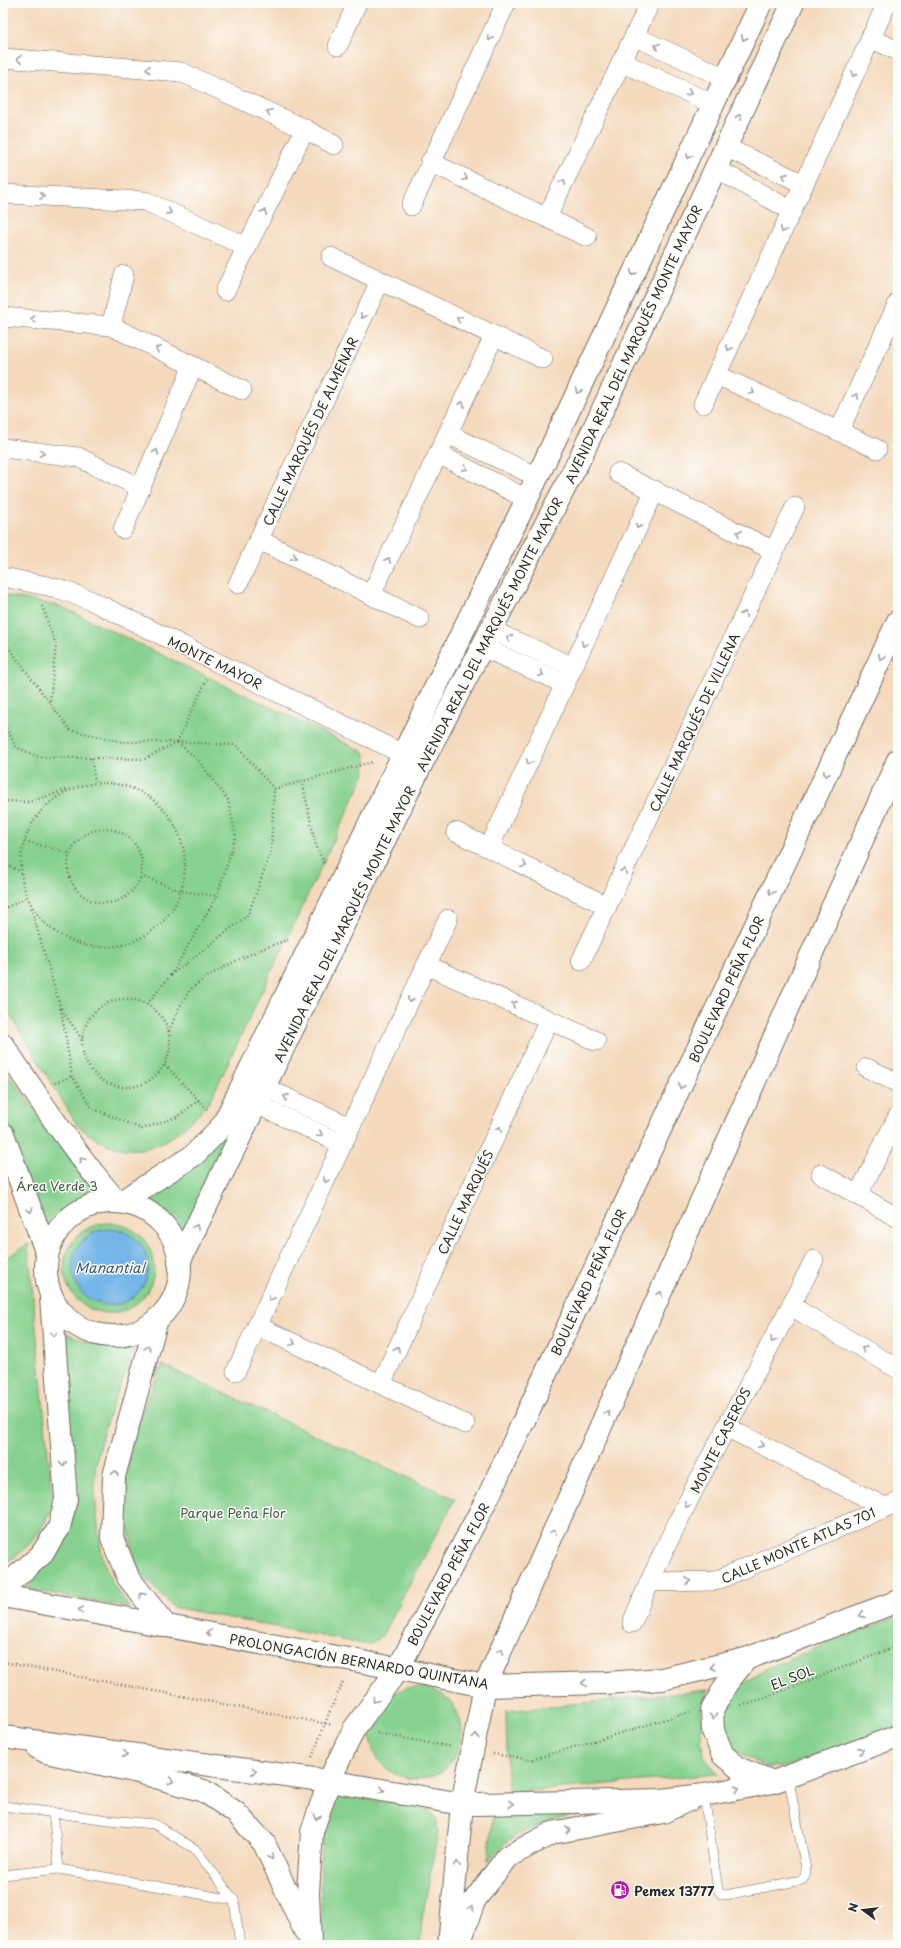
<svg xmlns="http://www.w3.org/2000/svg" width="901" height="1948" font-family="'Playpen Sans',sans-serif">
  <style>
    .green { fill: #86d18f; stroke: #587e5d }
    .water { fill: #76b5e9; stroke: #50708a }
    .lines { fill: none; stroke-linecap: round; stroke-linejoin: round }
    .service-casing { stroke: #71685e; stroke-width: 10 }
    .minor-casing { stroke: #71685e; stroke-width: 20 }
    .tertiary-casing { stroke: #71685e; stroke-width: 24 }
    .secondary-casing { stroke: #71685e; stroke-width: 24 }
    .primary-casing { stroke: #71685e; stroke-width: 24 }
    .path { stroke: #71685e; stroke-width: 2.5; stroke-dasharray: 1 3; stroke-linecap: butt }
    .service { stroke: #fff; stroke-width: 9 }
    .minor { stroke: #fff; stroke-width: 19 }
    .tertiary { stroke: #fff; stroke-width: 22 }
    .secondary { stroke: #fff; stroke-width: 22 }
    .primary { stroke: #fff; stroke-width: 22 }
    .oneway { stroke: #a0a0a0 }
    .labels { text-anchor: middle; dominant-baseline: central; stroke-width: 3; stroke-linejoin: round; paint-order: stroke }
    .street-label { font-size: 13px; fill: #2b2b2b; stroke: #fdfcf7 }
    .park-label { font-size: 13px; fill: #465d49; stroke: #fdfcf7 }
    .poi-label { font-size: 13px; font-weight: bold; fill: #2b2b2b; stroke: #fdfcf7; text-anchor: start }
    .water-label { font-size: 14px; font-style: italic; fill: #455b6e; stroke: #fdfcf7 }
  </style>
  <rect width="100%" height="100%" fill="#fdfcf7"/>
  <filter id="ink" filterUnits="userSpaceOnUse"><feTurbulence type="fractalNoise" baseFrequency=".025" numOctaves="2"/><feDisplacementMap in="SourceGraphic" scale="8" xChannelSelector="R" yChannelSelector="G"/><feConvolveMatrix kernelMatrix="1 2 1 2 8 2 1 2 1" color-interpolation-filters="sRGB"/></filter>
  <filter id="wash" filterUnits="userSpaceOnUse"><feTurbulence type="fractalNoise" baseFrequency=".012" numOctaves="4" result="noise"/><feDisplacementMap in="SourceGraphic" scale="16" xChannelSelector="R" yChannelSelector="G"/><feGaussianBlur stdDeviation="0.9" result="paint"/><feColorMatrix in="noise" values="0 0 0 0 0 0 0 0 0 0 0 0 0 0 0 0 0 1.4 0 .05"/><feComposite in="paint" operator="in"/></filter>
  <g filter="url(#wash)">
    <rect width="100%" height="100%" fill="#f4d9bc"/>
    <g class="green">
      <path d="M3 595 60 606 364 752C368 764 366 771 361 783L210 1101C170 1148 130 1170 77 1125L3 1003Z"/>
      <path d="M3 1067 100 1196 75 1205 64 1214 47 1233 3 1119Z"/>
      <path d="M234 1120 180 1242C171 1223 157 1211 139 1199Z"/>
      <circle cx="109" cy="1268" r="45"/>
      <path d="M28 1244 53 1506C41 1532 29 1550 3 1564V1260Z"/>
      <path d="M68 1334 88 1343 105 1346 133 1343 135 1348C120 1388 99 1430 95 1473 94 1490 96 1508 98 1525 101 1560 107 1581 130 1608L26 1589 65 1539 72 1520 64 1336Z"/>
      <path d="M162 1365 455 1499 382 1636 368 1645 173 1607 137 1569 124 1505 128 1457 144 1406Z"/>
      <path d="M898 1616V1726L783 1767H765L731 1747 726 1734V1712L734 1693 747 1681 769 1667Z"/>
      <circle cx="416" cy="1733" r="46"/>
      <path d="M709 1690 701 1708V1741L705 1759 719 1774 508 1793 506 1711Z"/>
      <path d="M337 1796 423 1806C435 1813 437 1818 438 1832L422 1919 420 1945H324C320 1908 315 1827 337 1796Z"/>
      <path d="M587 1812C546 1823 516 1827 488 1861L493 1816Z"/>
    </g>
    <circle class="water" cx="110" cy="1267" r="38"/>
  </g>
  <g filter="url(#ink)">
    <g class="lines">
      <g class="service-casing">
        <g id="service">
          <path d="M704 1795 718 1890 721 1894 726 1895 802 1880 805 1876 806 1869 788 1776"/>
          <path d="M3 1806 109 1820 154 1824 195 1849 234 1900"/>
          <path d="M53 1812 59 1869"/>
          <path d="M3 1875 59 1869 234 1900 240 1945"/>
        </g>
      </g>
      <g class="minor-casing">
        <g id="minor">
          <path d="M634 36 725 78"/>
          <path d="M870 38 898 51"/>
          <path d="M338 46 357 3"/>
          <path d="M3 58 181 72 305 129 334 145"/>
          <path d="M621 62 713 104"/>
          <path d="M725 147 804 184"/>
          <path d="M430 162 587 237"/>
          <path d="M715 168 792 211"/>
          <path d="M3 194 145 201 247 247"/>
          <path d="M411 206 506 3"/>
          <path d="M547 217 650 3"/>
          <path d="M331 257 543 359"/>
          <path d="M225 291 305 129"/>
          <path d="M3 317 111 326 242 390"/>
          <path d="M111 326 124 275"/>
          <path d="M717 375 877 449"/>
          <path d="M703 404 887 3"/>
          <path d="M839 431 898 303"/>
          <path d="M448 434 537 477"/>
          <path d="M3 448 78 457 141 488"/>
          <path d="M438 454 527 499"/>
          <path d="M618 473 774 551"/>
          <path d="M123 529 193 366"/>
          <path d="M259 540 420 619"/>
          <path d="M3 577 57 588 92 601 417 761"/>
          <path d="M238 584 380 281"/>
          <path d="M371 595 494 336"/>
          <path d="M491 630 573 667"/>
          <path d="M482 647 565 684"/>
          <path d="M456 832 607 906"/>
          <path d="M489 848 655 490"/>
          <path d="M581 961 795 507"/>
          <path d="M426 965 596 1041"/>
          <path d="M867 1068 898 1083"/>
          <path d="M264 1087 350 1127"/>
          <path d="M256 1104 342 1144"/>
          <path d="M821 1174 898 1218"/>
          <path d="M858 1195 898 1116"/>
          <path d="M791 1306 898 1369"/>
          <path d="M257 1326 465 1424"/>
          <path d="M236 1371 448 919"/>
          <path d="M381 1384 549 1020"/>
          <path d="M726 1427 885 1507"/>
          <path d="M649 1582 715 1581 898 1502"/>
          <path d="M632 1623C683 1498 754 1381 814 1260"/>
        </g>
      </g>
      <g class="tertiary-casing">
        <g id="tertiary">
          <path d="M3 1045C39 1099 74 1152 116 1201"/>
          <path d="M3 1134 47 1254"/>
          <path d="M121 1202 194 1155 223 1125 527 499 761 3"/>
          <circle cx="113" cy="1269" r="67"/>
          <path d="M179 1262 422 763 579 460 793 3"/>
          <path d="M157 1319 114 1476 112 1538 128 1577 166 1626"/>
          <path d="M3 1588 41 1555 59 1528 66 1499 51 1297"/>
        </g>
      </g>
      <g class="secondary-casing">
        <g id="secondary">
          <path d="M746 1659 727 1683 712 1710 713 1731 723 1755 740 1769 773 1782"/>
          <path d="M38 1748 46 1752 138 1772 204 1791 235 1812 264 1843 305 1931"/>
          <path d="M310 1945 308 1892 312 1832 329 1781 354 1729 398 1669 489 1495 898 621"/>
          <path d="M449 1945 462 1804 485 1686 898 760"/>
          <path d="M459 1945 474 1901 507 1857 552 1833 663 1812 693 1798"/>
        </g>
      </g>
      <g class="primary-casing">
        <g id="primary">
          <path d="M3 1596 353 1660 485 1686 607 1683 662 1679 746 1659 898 1601"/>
          <path d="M3 1737 329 1781 462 1804H479L661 1800 704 1795 773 1782 898 1736"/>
        </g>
      </g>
      <g class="path">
        <path d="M42 606 56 645 50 702"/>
        <path d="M3 640 70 730 123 742H177L145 759 39 757 16 747 3 722"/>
        <path d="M177 742 236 745 274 789 271 851 248 915 171 975 217 896 236 836 228 800 199 761Z"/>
        <path d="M177 742 207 679"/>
        <path d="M91 758 95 782"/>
        <path d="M302 781 316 846 325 865"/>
        <circle cx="103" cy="865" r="82"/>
        <path d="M274 789 372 762"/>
        <path d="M3 801 29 802 66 790"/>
        <circle cx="105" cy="866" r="37"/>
        <path d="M25 841 69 853"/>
        <path d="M3 863 21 872"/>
        <path d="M141 876 181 891 217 896"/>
        <path d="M31 908 61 1009"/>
        <path d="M3 909 28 897"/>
        <circle cx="126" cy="1043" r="44"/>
        <path d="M147 1004 171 975"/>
        <path d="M169 1031C175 1018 180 1004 188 993 200 975 267 945 288 940"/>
        <path d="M82 1039 61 1009 72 1076 92 1108 142 1129 177 1117 199 1100"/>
        <path d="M165 1065 207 1109"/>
        <path d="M55 1083 72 1076"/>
        <path d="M3 1662 333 1725"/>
        <path d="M741 1705 749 1704 898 1646"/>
        <path d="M377 1733 451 1747"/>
        <path d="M493 1754 531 1760 690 1712"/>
        <path d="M312 1757 331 1708 344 1680"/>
      </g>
      <use href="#service" class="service"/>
      <use href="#minor" class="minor"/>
      <use href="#tertiary" class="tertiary"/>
      <use href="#secondary" class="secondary"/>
      <use href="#primary" class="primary"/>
    </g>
    <defs><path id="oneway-chevron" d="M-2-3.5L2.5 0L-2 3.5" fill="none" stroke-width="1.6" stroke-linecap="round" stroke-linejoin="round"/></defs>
    <g class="oneway">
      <use href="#oneway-chevron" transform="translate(490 38) rotate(116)"/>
      <use href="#oneway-chevron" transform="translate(744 38) rotate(115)"/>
      <use href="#oneway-chevron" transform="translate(657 46) rotate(-155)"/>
      <use href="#oneway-chevron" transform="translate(19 59) rotate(-176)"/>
      <use href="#oneway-chevron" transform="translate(148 69) rotate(-176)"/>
      <use href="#oneway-chevron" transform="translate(854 74) rotate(115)"/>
      <use href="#oneway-chevron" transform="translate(689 93) rotate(25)"/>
      <use href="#oneway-chevron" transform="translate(269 112) rotate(-155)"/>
      <use href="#oneway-chevron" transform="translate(739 117) rotate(-65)"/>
      <use href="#oneway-chevron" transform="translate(689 156) rotate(115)"/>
      <use href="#oneway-chevron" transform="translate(785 176) rotate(-156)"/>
      <use href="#oneway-chevron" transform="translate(465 178) rotate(26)"/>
      <use href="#oneway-chevron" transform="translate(563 182) rotate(-64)"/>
      <use href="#oneway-chevron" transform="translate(42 196) rotate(3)"/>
      <use href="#oneway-chevron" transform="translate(169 212) rotate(24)"/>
      <use href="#oneway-chevron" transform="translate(264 212) rotate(-64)"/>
      <use href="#oneway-chevron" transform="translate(783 230) rotate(115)"/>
      <use href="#oneway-chevron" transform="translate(633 273) rotate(115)"/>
      <use href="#oneway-chevron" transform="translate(363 316) rotate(115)"/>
      <use href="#oneway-chevron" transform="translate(33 319) rotate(-175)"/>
      <use href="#oneway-chevron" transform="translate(459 319) rotate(-154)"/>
      <use href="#oneway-chevron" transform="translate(729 348) rotate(115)"/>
      <use href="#oneway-chevron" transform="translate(158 349) rotate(-154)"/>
      <use href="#oneway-chevron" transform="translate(578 391) rotate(115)"/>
      <use href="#oneway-chevron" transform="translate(752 392) rotate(25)"/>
      <use href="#oneway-chevron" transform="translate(856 396) rotate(-66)"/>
      <use href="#oneway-chevron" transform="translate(462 404) rotate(-65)"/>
      <use href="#oneway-chevron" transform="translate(156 452) rotate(-67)"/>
      <use href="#oneway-chevron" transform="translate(42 453) rotate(7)"/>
      <use href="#oneway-chevron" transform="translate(465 468) rotate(27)"/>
      <use href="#oneway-chevron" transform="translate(638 526) rotate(115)"/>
      <use href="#oneway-chevron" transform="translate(739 533) rotate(-153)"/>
      <use href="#oneway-chevron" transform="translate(294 557) rotate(26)"/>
      <use href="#oneway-chevron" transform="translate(388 560) rotate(-65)"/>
      <use href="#oneway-chevron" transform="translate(744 614) rotate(-65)"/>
      <use href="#oneway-chevron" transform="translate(509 638) rotate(-157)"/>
      <use href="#oneway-chevron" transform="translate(584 644) rotate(115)"/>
      <use href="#oneway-chevron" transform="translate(881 657) rotate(115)"/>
      <use href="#oneway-chevron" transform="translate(541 674) rotate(24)"/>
      <use href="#oneway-chevron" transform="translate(529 762) rotate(115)"/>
      <use href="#oneway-chevron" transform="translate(826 774) rotate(115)"/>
      <use href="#oneway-chevron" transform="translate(524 865) rotate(26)"/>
      <use href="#oneway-chevron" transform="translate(624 871) rotate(-65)"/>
      <use href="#oneway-chevron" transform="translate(771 892) rotate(115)"/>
      <use href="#oneway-chevron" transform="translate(410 1000) rotate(115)"/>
      <use href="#oneway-chevron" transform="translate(514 1004) rotate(-156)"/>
      <use href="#oneway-chevron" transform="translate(681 1086) rotate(115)"/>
      <use href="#oneway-chevron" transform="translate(286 1097) rotate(-156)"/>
      <use href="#oneway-chevron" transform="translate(499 1129) rotate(-65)"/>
      <use href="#oneway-chevron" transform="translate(320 1134) rotate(25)"/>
      <use href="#oneway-chevron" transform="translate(82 1160) rotate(-127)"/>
      <use href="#oneway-chevron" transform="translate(326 1180) rotate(115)"/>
      <use href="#oneway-chevron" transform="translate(30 1210) rotate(71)"/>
      <use href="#oneway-chevron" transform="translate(196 1227) rotate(-64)"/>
      <use href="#oneway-chevron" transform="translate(660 1294) rotate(-66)"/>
      <use href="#oneway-chevron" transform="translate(271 1298) rotate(115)"/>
      <use href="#oneway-chevron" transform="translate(54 1334) rotate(86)"/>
      <use href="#oneway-chevron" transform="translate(773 1340) rotate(118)"/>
      <use href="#oneway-chevron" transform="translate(293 1343) rotate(25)"/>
      <use href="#oneway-chevron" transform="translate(148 1348) rotate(-74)"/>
      <use href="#oneway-chevron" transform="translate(397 1349) rotate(-65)"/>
      <use href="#oneway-chevron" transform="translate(864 1349) rotate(-149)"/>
      <use href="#oneway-chevron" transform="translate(607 1413) rotate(-66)"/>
      <use href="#oneway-chevron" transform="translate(761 1445) rotate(27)"/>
      <use href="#oneway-chevron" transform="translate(63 1464) rotate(86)"/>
      <use href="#oneway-chevron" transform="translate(115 1473) rotate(-79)"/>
      <use href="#oneway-chevron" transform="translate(687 1505) rotate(116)"/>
      <use href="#oneway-chevron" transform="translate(554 1532) rotate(-66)"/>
      <use href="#oneway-chevron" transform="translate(688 1581) rotate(-1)"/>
      <use href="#oneway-chevron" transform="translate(142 1595) rotate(-128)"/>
      <use href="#oneway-chevron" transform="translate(81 1610) rotate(-170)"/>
      <use href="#oneway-chevron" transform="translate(862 1615) rotate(159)"/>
      <use href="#oneway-chevron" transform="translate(209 1633) rotate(-170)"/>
      <use href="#oneway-chevron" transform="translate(501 1651) rotate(-66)"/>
      <use href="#oneway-chevron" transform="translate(713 1667) rotate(167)"/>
      <use href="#oneway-chevron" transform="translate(584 1683) rotate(178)"/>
      <use href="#oneway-chevron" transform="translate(375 1700) rotate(126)"/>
      <use href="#oneway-chevron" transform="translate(713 1716) rotate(90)"/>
      <use href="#oneway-chevron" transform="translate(476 1736) rotate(-79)"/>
      <use href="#oneway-chevron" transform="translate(861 1750) rotate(-20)"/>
      <use href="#oneway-chevron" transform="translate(125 1754) rotate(7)"/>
      <use href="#oneway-chevron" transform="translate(254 1771) rotate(7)"/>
      <use href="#oneway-chevron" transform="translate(171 1781) rotate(16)"/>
      <use href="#oneway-chevron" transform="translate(737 1789) rotate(-11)"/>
      <use href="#oneway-chevron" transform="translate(382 1790) rotate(10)"/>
      <use href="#oneway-chevron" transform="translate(511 1804) rotate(-1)"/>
      <use href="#oneway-chevron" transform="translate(317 1817) rotate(109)"/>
      <use href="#oneway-chevron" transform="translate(568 1830) rotate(-10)"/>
      <use href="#oneway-chevron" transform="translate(271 1857) rotate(63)"/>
      <use href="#oneway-chevron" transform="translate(457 1864) rotate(-85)"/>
      <use href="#oneway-chevron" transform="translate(471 1908) rotate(-72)"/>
    </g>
  </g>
  <defs>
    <g id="fuel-disc" transform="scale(1)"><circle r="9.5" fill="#b5179e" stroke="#fdfcf7"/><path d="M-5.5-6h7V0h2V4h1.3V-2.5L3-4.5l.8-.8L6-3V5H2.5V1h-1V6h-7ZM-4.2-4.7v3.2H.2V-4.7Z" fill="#fff"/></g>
  </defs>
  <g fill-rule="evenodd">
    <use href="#fuel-disc" x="620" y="1890"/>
  </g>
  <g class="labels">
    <g class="street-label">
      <text transform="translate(633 344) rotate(-65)">AVENIDA REAL DEL MARQUÉS MONTE MAYOR</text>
      <text transform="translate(310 431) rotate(-65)">CALLE MARQUÉS DE ALMENAR</text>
      <text transform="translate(489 634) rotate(-63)">AVENIDA REAL DEL MARQUÉS MONTE MAYOR</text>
      <text transform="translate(215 662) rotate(26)">MONTE MAYOR</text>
      <text transform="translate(694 722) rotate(-65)">CALLE MARQUÉS DE VILLENA</text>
      <text transform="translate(344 924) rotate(-64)">AVENIDA REAL DEL MARQUÉS MONTE MAYOR</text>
      <text transform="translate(726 989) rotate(-65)">BOULEVARD PEÑA FLOR</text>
      <text transform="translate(465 1202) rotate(-65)">CALLE MARQUÉS</text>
      <text transform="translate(588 1282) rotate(-65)">BOULEVARD PEÑA FLOR</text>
      <text transform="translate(720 1440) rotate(-63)">MONTE CASEROS</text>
      <text transform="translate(798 1545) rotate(-24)">CALLE MONTE ATLAS 701</text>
      <text transform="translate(448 1574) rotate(-62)">BOULEVARD PEÑA FLOR</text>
      <text transform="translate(359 1661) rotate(10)">PROLONGACIÓN BERNARDO QUINTANA</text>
      <text transform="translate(792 1677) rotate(-21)">EL SOL</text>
    </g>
    <g class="park-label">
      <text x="57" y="1185">Área Verde 3</text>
      <text x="233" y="1512">Parque Peña Flor</text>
    </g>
    <g class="poi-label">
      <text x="634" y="1890">Pemex 13777</text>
    </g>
    <g class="water-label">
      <text x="110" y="1267">Manantial</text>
    </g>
  </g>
  <rect width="901" height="1948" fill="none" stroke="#fdfcf7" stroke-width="16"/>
  <g transform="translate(863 1910) rotate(285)" stroke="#fdfcf7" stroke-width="3" paint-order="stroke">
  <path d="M0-3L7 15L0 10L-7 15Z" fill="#2b2b2b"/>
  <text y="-6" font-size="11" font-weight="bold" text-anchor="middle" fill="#2b2b2b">N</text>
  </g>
</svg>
